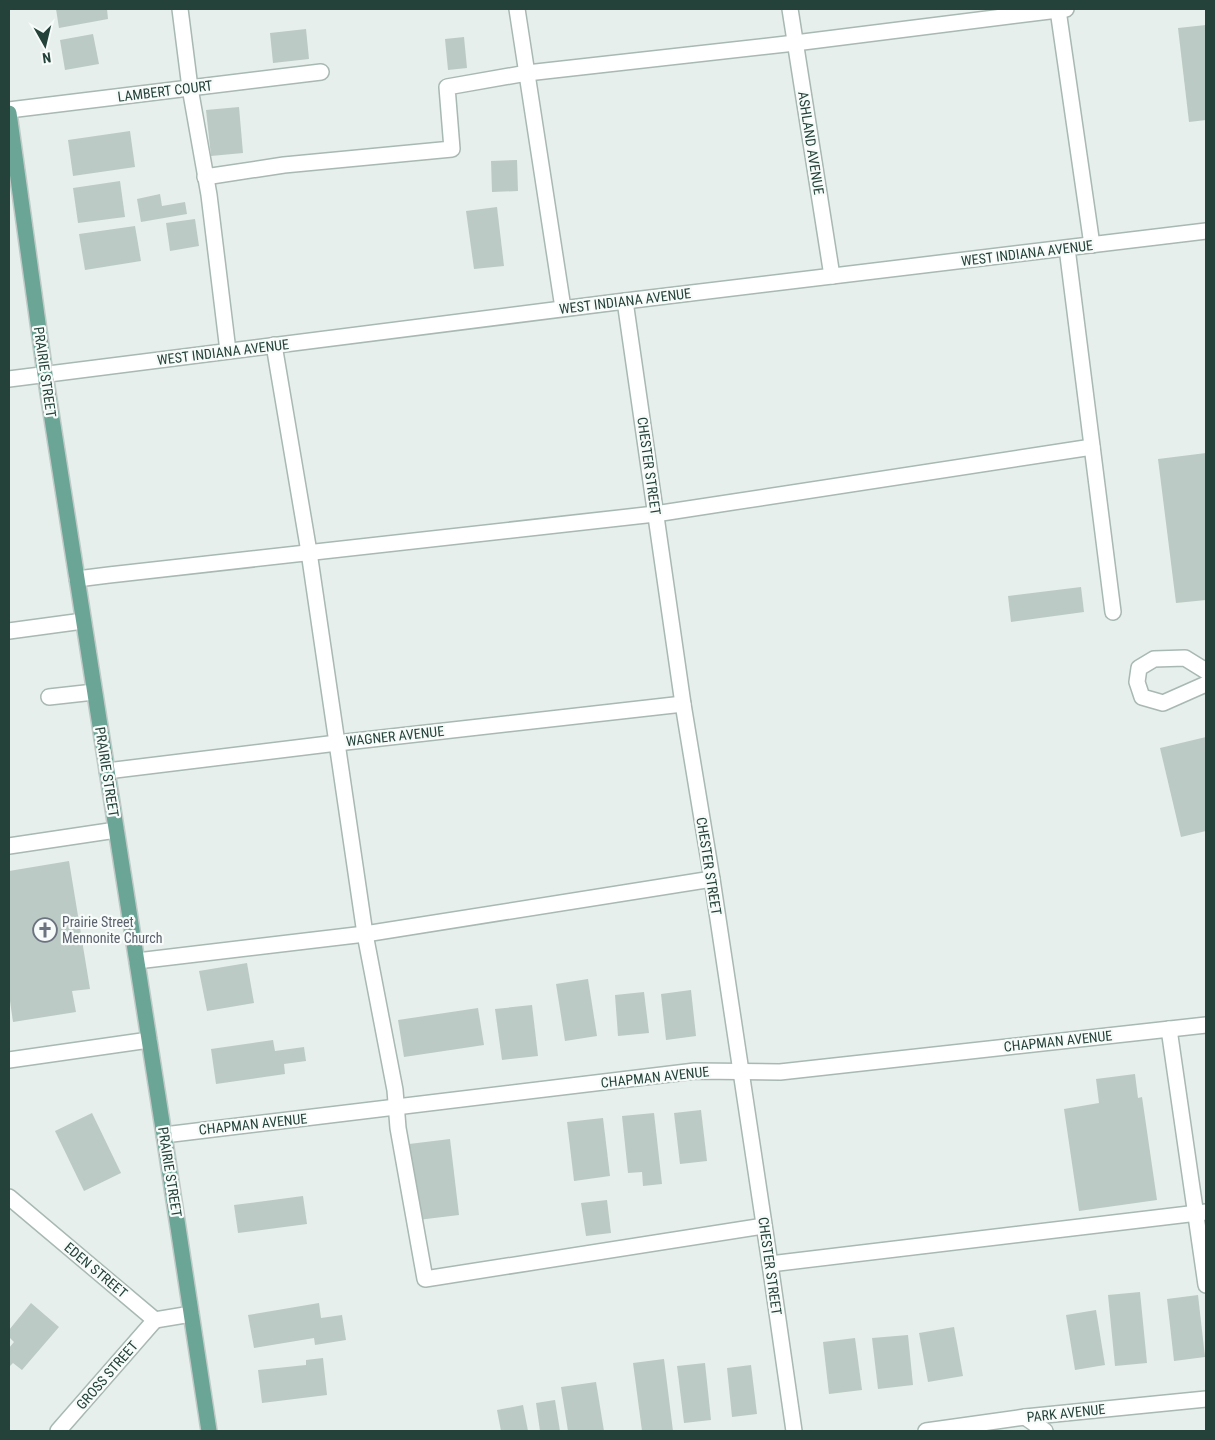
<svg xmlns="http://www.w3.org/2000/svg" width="1215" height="1440" font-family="'Roboto Condensed',sans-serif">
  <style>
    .building { fill: #bbcac4 }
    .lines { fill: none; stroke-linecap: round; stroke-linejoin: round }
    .minor-casing { stroke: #a8b8b2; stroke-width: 18 }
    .major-casing { stroke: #c2cac8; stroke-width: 18 }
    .minor { stroke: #fff; stroke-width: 15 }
    .major { stroke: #6aa596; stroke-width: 15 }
    .labels { text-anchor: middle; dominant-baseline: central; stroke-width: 4.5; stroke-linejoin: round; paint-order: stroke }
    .street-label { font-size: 14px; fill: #24423a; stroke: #f7fbf9 }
    .worship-label { font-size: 14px; fill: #5b616d; stroke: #f7fbf9; text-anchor: start }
  </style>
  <rect width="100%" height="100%" fill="#e6efeb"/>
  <g class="building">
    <path d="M56 9H107L108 19 59 28Z"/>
    <path d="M1206 25V120L1189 122 1178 28Z"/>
    <path d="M306 29 309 59 273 63 270 33Z"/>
    <path d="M93 34 99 64 65 70 60 40Z"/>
    <path d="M464 37 467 68 448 70 445 39Z"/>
    <path d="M239 107 243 153 211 156 206 110Z"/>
    <path d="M130 131 135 167 73 176 68 140Z"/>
    <path d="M517 160 518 191 492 192 491 161Z"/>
    <path d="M120 181 125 217 78 223 73 188Z"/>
    <path d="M160 194 162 206 185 202 187 214 141 222 137 199Z"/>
    <path d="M497 207 504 266 474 269 466 211Z"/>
    <path d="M195 219 199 246 170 251 166 223Z"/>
    <path d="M135 226 141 261 85 270 79 234Z"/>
    <path d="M1206 453V600L1176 603 1158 459Z"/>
    <path d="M1081 587 1084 612 1011 622 1008 596Z"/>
    <path d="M1206 737V831L1181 837 1160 748Z"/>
    <path d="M69 861 90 989 72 991 76 1012 13 1022 10 1001H9V871Z"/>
    <path d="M247 963 254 1003 207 1011 199 971Z"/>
    <path d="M588 979 597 1036 565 1041 556 984Z"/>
    <path d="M691 990 696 1036 666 1040 661 994Z"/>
    <path d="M644 992 649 1033 618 1036 615 995Z"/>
    <path d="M532 1005 538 1056 502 1060 495 1009Z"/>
    <path d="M478 1008 484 1045 404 1057 398 1020Z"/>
    <path d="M273 1040 275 1051 304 1047 306 1061 284 1064 285 1074 216 1084 211 1049Z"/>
    <path d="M1135 1074 1138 1098 1142 1097 1157 1200 1079 1211 1064 1109 1099 1103 1096 1079Z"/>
    <path d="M701 1110 707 1161 680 1164 674 1113Z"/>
    <path d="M92 1113 121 1173 84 1191 55 1131Z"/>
    <path d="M654 1113 662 1184 643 1186 642 1172 628 1173 622 1116Z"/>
    <path d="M603 1118 610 1176 574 1181 567 1122Z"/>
    <path d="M450 1139 459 1215 418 1220 409 1144Z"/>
    <path d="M303 1196 307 1224 238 1233 234 1205Z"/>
    <path d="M607 1200 611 1233 586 1236 581 1203Z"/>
    <path d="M1140 1292 1147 1363 1115 1366 1108 1295Z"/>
    <path d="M1198 1295 1205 1357 1174 1361 1167 1299Z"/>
    <path d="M31 1303 59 1327 22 1370 13 1363 9 1367V1348L14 1342 9 1337V1330Z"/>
    <path d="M319 1303 321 1318 342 1315 346 1340 315 1345 314 1338 254 1348 248 1315Z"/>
    <path d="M1096 1310 1105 1365 1075 1370 1066 1315Z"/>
    <path d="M954 1327 963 1376 928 1382 919 1333Z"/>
    <path d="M908 1335 913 1385 878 1389 872 1338Z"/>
    <path d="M855 1338 862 1390 829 1394 823 1342Z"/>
    <path d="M323 1358 327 1395 262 1403 258 1370 306 1365V1360Z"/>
    <path d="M664 1359 673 1431H642L633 1363Z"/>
    <path d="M705 1363 711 1420 684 1423 677 1366Z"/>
    <path d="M751 1365 757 1414 732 1417 727 1368Z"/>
    <path d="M596 1382 604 1431H568L561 1387Z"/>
    <path d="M555 1400 560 1431H540L536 1403Z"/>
    <path d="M523 1405 528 1431H501L497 1410Z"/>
  </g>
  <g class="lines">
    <g class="minor-casing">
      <g id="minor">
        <path d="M180 9 190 88 209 195 228 351"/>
        <path d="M517 9 563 308"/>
        <path d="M790 9 832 276"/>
        <path d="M1058 10 1092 245"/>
        <path d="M9 110 321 72"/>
        <path d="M205 177 284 165 452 149 447 87 527 73 795 43 1066 9"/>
        <path d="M1067 248 1113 612"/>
        <path d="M625 301 683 704 712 879 770 1264 794 1431"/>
        <path d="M274 345 309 552 365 934 395 1090 398 1128 425 1279 764 1226"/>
        <path d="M9 379 625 301 1206 231"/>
        <path d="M77 579 109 575 655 514 1092 447"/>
        <path d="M9 631 83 621"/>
        <path d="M1206 671 1185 658 1154 659 1139 668 1137 682 1142 697 1163 703 1206 684"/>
        <path d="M49 697 94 692"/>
        <path d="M107 771 337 743 683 704"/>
        <path d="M9 846 116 830"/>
        <path d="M137 961 365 934 712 879"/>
        <path d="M1169 1029 1206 1285"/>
        <path d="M9 1060 149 1040"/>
        <path d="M164 1135 695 1071 780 1072 1206 1025"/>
        <path d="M9 1197 155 1320 191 1314"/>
        <path d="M770 1264 1206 1212"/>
        <path d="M1025 1417 1045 1431"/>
        <path d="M58 1431 155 1320"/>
        <path d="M926 1431 1025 1417 1206 1399"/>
      </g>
    </g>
    <g class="major-casing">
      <path id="major" d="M9 113 45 374 164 1135 209 1431"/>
    </g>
    <use href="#minor" class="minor"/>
    <use href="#major" class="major"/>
  </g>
  <defs>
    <g id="church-ring" transform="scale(1.25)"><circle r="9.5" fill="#f7fbf9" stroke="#6b7280" stroke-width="1.5"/><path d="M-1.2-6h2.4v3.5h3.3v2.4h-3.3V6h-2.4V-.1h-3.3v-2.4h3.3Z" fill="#6b7280"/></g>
  </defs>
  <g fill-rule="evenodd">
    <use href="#church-ring" x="45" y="930"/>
  </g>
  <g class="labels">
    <g class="street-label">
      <text transform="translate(165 91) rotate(-7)">LAMBERT COURT</text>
      <text transform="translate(811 143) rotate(81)">ASHLAND AVENUE</text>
      <text transform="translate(1027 253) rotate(-7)">WEST INDIANA AVENUE</text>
      <text transform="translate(625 301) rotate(-7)">WEST INDIANA AVENUE</text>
      <text transform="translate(223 352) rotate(-7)">WEST INDIANA AVENUE</text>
      <text transform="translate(45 372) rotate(82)">PRAIRIE STREET</text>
      <text transform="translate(649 466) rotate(82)">CHESTER STREET</text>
      <text transform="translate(395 736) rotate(-6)">WAGNER AVENUE</text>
      <text transform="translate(107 772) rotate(81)">PRAIRIE STREET</text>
      <text transform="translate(709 866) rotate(81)">CHESTER STREET</text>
      <text transform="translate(1058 1041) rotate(-6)">CHAPMAN AVENUE</text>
      <text transform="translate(655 1077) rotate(-6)">CHAPMAN AVENUE</text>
      <text transform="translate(253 1124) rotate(-6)">CHAPMAN AVENUE</text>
      <text transform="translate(170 1172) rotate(81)">PRAIRIE STREET</text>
      <text transform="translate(770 1266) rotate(82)">CHESTER STREET</text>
      <text transform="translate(96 1270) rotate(40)">EDEN STREET</text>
      <text transform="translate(107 1375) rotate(-49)">GROSS STREET</text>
      <text transform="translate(1066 1413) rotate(-6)">PARK AVENUE</text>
    </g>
    <g class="worship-label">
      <text x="62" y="922">Prairie Street<tspan x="62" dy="16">Mennonite Church</tspan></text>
    </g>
  </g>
  <rect width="1215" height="1440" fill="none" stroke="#24423a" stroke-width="20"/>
  <g transform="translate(45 45) rotate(172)" stroke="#f7fbf9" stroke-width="4" paint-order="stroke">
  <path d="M0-4L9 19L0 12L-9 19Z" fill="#24423a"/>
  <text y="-8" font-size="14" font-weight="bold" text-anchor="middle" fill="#24423a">N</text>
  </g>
</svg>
